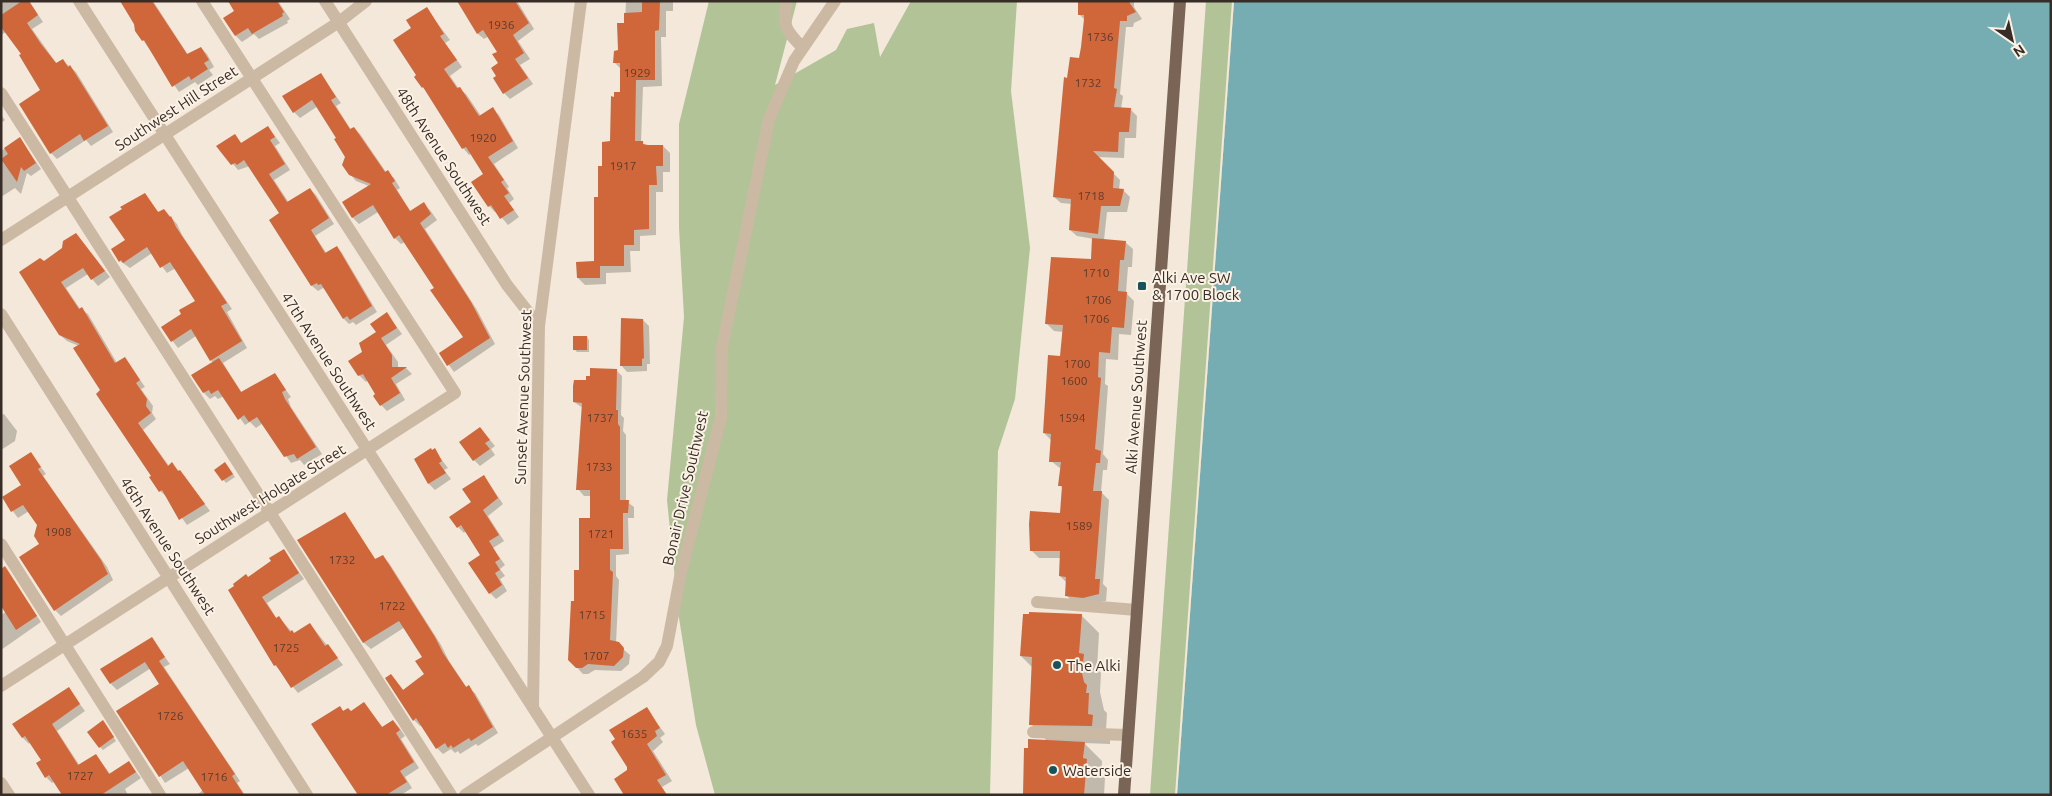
<svg xmlns="http://www.w3.org/2000/svg" width="2052" height="796" font-family="Ubuntu,sans-serif">
  <style>
    .green { fill: #b2c398 }
    .water { fill: #76adb3 }
    .pier { fill: #f3e8d9 }
    .shadow { fill: #0003 }
    .building { fill: #cf673b }
    .lines { fill: none; stroke-linecap: round; stroke-linejoin: round }
    .minor { stroke: #ccb9a4; stroke-width: 12 }
    .major { stroke: #7a6456; stroke-width: 12 }
    .poi-dot { fill: #18535c; stroke: #fbf2e5; stroke-width: 2 }
    .labels { text-anchor: middle; dominant-baseline: central; stroke-width: 4; stroke-linejoin: round; paint-order: stroke }
    .number-label { font-size: 12px; fill: #5d3b2b }
    .street-label { font-size: 15px; fill: #372c26; stroke: #fbf2e5 }
    .poi-label { font-size: 15px; fill: #372c26; stroke: #fbf2e5; text-anchor: start }
  </style>
  <rect width="100%" height="100%" fill="#f3e8d9"/>
  <g class="green">
    <path d="M709 1H797L775 85 836 50 847 29 874 23 880 57 911 1H1017L1011 91 1030 248 1015 399 998 451 990 795H715L696 725 679 618 667 500 684 317 679 228V124Z"/>
    <path d="M1206 1H1234L1177 795H1150Z"/>
  </g>
  <path class="water" d="M1234 1H2051V795H1177Z"/>
  <path class="pier" d="M1232 1H1234L1177 795H1175Z"/>
  <g class="shadow">
    <path d="M1 1H29L43 22 32 29 57 64 63 61 76 72 113 132 91 146 86 140 57 159 51 153 42 91 13 39 6 32 1 35Z"/>
    <path d="M121 1H153L188 55 201 48 207 54 214 67 209 70 213 75 198 85 195 82 179 92 143 40Z"/>
    <path d="M229 1H278L290 19 287 21 288 23 259 39 254 34 242 42 236 36V12Z"/>
    <path d="M458 1H517L534 29 518 41 530 59 520 65 533 84 510 99 504 93 498 76V52L489 36 484 39 478 34Z"/>
    <path d="M626 1H680L673 2V11H666V37H661L662 86 643 87 641 142 646 146H663L670 153V172H663V192H656V235L640 236V251H630L631 272 606 273V284L585 285 578 278 595 262 604 167 611 143 615 98 621 93V69L615 63 625 24Z"/>
    <path d="M1080 1H1134V7L1142 19 1134 23 1133 27H1126L1120 94 1123 96 1121 109 1131 110 1137 116 1136 138H1125L1124 158 1097 157 1120 180 1119 190H1123L1130 197 1127 212H1107L1104 240 1125 242 1133 249 1132 267H1128L1126 293 1134 301 1131 335 1119 334 1118 360 1106 359 1105 384 1108 386 1103 454 1108 460 1107 470H1103L1101 492 1109 500 1103 584 1107 588 1106 601 1074 603 1067 596V583L1060 576 1061 558H1039L1031 550 1061 514 1063 489 1060 485 1061 469 1051 461 1052 441 1044 433 1061 358 1063 332 1054 331 1046 323 1092 260 1094 239 1077 236 1070 230 1072 204 1061 203 1054 197 1069 79 1080 60 1086 21 1079 14Z"/>
    <path d="M426 8 450 40 445 43 462 67 450 76 459 89 466 94 481 116 493 109 499 115 518 148 494 164 509 187 507 188 514 199 509 203 519 217 508 225 496 211 495 212 489 206 485 175 472 153 469 155 463 148 429 93 423 87 418 76 413 28Z"/>
    <path d="M321 75 341 103 336 106 351 130 354 128 360 134 386 172 394 178 400 188 397 190 411 212 424 204 430 210 437 220 425 229 477 310 495 344 454 372 440 353 465 337 435 288 405 242 401 244 395 238 378 212 359 224 353 218 343 203 369 186 356 181 350 174 346 156 338 138 318 106 300 118 294 112Z"/>
    <path d="M1 115 5 120 1 123Z"/>
    <path d="M268 127 280 143 275 146 290 170 274 180 289 203 310 189 316 195 334 224 315 236 327 254 337 247 342 253 377 312 356 325 353 322 349 324 344 319 326 290 323 288 318 291 312 286 270 220 280 214 250 166 238 170 218 146 234 135 242 144Z"/>
    <path d="M20 139 41 169 31 176 27 173 21 194 15 188 1 197V151Z"/>
    <path d="M145 195 159 213 164 210 177 224 182 235 232 309 227 312 247 348 223 363 242 393 275 375 291 397 288 399 291 407 322 454 304 465 300 460 291 463 263 423 256 428 250 422 245 425 224 396 218 399 215 396 210 399 204 393 193 375 213 363 196 336 178 348 162 327 183 314 197 301 176 268 167 273 152 253 130 268 120 261Z"/>
    <path d="M81 240 110 277 98 286 88 274 66 288 80 309 88 314 117 363 125 358 145 387 141 389 153 406 152 413 156 419 143 430 169 466 172 464 185 477 210 511 187 525 167 497 160 491 151 478 153 476 97 394 102 390 79 346 67 341 60 335 44 262Z"/>
    <path d="M387 314 402 334 386 345 398 362V368H406L412 374 396 384 405 400 387 411 381 405 368 380 366 382 359 375 364 353Z"/>
    <path d="M643 320 649 326 650 364H647V371L627 372 621 365Z"/>
    <path d="M587 337 589 340V352H577L574 349Z"/>
    <path d="M616 370 622 376 621 415 624 418 623 431 626 435V501L634 507V518H628L629 554 616 555V576L619 580 616 643 630 655 629 664 621 671 595 670 588 674H583L569 659 580 571 591 519V496H584L578 489 583 408 574 402 587 381Z"/>
    <path d="M4 414 17 431 15 441 1 450V415Z"/>
    <path d="M480 428 495 446 491 449 495 455 480 466 474 460Z"/>
    <path d="M434 450 448 468 444 470 451 479 435 490 429 484 415 460Z"/>
    <path d="M31 454 46 474 43 476 107 567 113 580 61 616 55 610 38 525 29 511 18 518 3 498 23 485Z"/>
    <path d="M228 467 235 477 226 483 216 470Z"/>
    <path d="M484 476 503 504 488 516 504 541 493 548 505 565 500 569 505 576 500 579 507 591 496 599 490 593 482 555 466 531 464 533 458 527Z"/>
    <path d="M345 514 376 560 383 557 389 563 441 645 449 661 467 688 475 693 498 733 478 746 476 744 460 754 458 751 455 753 451 749 443 754 437 748 422 725 420 726 414 720 391 675 404 691 426 674 423 657 405 627 371 649 364 643 299 541Z"/>
    <path d="M284 551 304 579 267 603 277 619 279 618 294 634 310 624 343 665 298 693 275 665 248 578Z"/>
    <path d="M5 568 41 622 1 650V615L6 612Z"/>
    <path d="M1081 615 1099 633 1097 669 1101 673 1100 692 1104 710 1107 713 1106 730 1110 734V744L1084 743 1102 761 1101 775 1105 778 1104 795H1024L1025 750 1047 741 1031 724 1032 667 1021 656Z"/>
    <path d="M151 638 170 664 164 667 240 781 237 783 245 795H197L203 790 189 768 165 783 118 711 161 684 151 668 117 690 111 684Z"/>
    <path d="M68 688 85 711 57 731 80 766 96 755 111 775 129 763 141 778 125 789 128 795H63L55 781 52 783 46 777 42 761 30 742 29 744 23 738 14 725Z"/>
    <path d="M364 703 383 728 393 721 399 727 405 736 401 739 419 768 405 777 412 788 401 795H359L340 707 344 712H351Z"/>
    <path d="M646 708 665 734 660 738 663 742 653 751 672 781 662 787 667 795H625L628 771Z"/>
    <path d="M106 725 116 741 103 750 100 747Z"/>
  </g>
  <g class="building">
    <path d="M22 1H29L38 15 27 23 41 44 56 63 63 59 68 67 70 65 108 126 84 141 80 134 50 154 19 104 40 90 19 55 21 54 1 27V15Z"/>
    <path d="M120 1H152L187 54 201 47 209 60 204 63 208 69 191 80 189 76 172 87 144 40 142 41 135 31 134 24Z"/>
    <path d="M228 1H277L284 12 282 14 283 16 252 34 248 28 235 36 223 18 234 11Z"/>
    <path d="M457 1H515L529 23 513 35 524 53 515 59 528 78 503 94 493 78 496 76 491 68 498 63 492 54 497 52 483 30 477 34Z"/>
    <path d="M642 1H660L659 30 655 31V80H636L635 141H643V144L648 145H663V166H656L657 185H649V229L634 230V245H624V266H600V278H577L576 262 594 261V197H598V166H602V142L610 141 611 96 614 97V92H620V63H613L614 51 618 50 617 23H624V13L642 12Z"/>
    <path d="M1078 1 1129 2 1136 12 1127 16V21H1120L1114 88 1117 89 1114 107 1131 108 1129 132H1119L1118 152 1093 151 1114 172 1113 188 1124 189 1120 206H1101L1098 234 1069 230 1071 199 1053 197 1064 77 1067 78 1070 57 1079 58 1081 47 1084 19V15H1078Z"/>
    <path d="M427 7 444 34 440 36 457 60 444 69 457 88 460 87 479 116 493 107 513 141 488 157 504 180 501 182 509 193 504 196 514 210 500 219 491 205 488 207 471 182 483 174 466 147 462 149 423 87 422 88 414 77 416 75 393 40 411 28 406 20Z"/>
    <path d="M321 73 336 97 331 100 350 129 354 127 385 172 388 170 395 181 392 183 410 211 424 202 431 214 420 223 471 302 490 338 447 366 439 353 463 337 430 290 434 288 399 235 394 239 373 205 352 218 342 202 371 184 349 175 342 165 345 157 334 139 336 138 312 100 293 113 282 96Z"/>
    <path d="M268 126 275 137 270 140 285 164 269 174 287 202 310 188 329 218 311 230 325 253 337 246 372 306 350 320 347 316 343 319 321 284 318 285 317 283 311 286 269 220 279 213 244 160 237 165 235 163 231 165 216 146 235 134 241 143Z"/>
    <path d="M20 137 36 163 24 171 21 167 17 182 1 159 8 154 4 148Z"/>
    <path d="M145 193 158 212 164 209 170 217 171 216 176 227 227 303 221 306 242 341 210 361 191 329 171 342 161 327 181 314 179 310 195 301 170 262 160 268 147 247 123 263 121 260 119 262 111 249 125 240 109 217 122 209 120 207Z"/>
    <path d="M76 233 105 271 91 280 83 268 61 282 79 309 82 307 115 363 125 357 140 380 136 383 147 399 146 406 151 413 138 423 168 466 172 462 178 471 180 470 205 504 179 520 162 490 159 492 149 477 151 476 96 394 100 390 73 348 80 344 59 335 19 272 40 258 44 261 62 248 63 241Z"/>
    <path d="M1092 238 1126 241 1124 260H1120L1118 291 1127 292 1124 328 1112 327 1110 353 1099 352 1098 377 1101 378 1095 449 1101 451 1100 463H1096L1093 491H1102L1095 579H1100L1099 594 1083 598 1065 596 1066 577 1059 576 1060 551H1030L1029 524 1030 511 1060 513 1062 486H1058L1061 462H1049L1051 434 1043 433 1048 355 1060 356 1063 325 1045 324 1051 257 1091 259Z"/>
    <path d="M387 312 397 328 381 338 392 355V367H407L391 378 400 393 380 406 373 396 375 394 363 374 358 376 348 361 362 352 359 343 376 332 370 324Z"/>
    <path d="M621 318 643 319 644 358 642 359V366H620Z"/>
    <rect x="573" y="336" width="14" height="14"/>
    <path d="M219 358 241 392 275 373 286 390 282 392 285 399 316 447 297 459 294 454 284 457 257 417 249 422 244 415 238 420 218 390 211 394 209 390 203 393 191 375Z"/>
    <path d="M590 368 617 369 616 410H618V424L620 427V500H629L628 513H623V549H610V570L613 572 610 640 619 642 624 648 623 657 614 666 588 664 582 668H576L568 660 571 601H574V570H579V518H590V490H576L582 403 573 402V386L574 380H586V376H590Z"/>
    <path d="M480 427 490 440 485 443 490 449 473 461 459 442Z"/>
    <path d="M431 448 432 450 435 448 442 461 439 463 446 473 428 484 414 459Z"/>
    <path d="M31 452 41 467 38 469 101 560 108 574 54 611 19 557 39 544 34 536 37 525 23 505 11 512 2 497 21 485 9 466Z"/>
    <path d="M225 462 233 474 222 481 214 470Z"/>
    <path d="M484 475 498 498 483 510 499 535 489 541 500 559 495 562 500 570 495 573 502 585 489 594 468 563 480 555 461 525 457 528 449 517 471 502 462 489Z"/>
    <path d="M345 512 375 559 383 555 435 637 443 653 466 687 469 685 493 727 471 741 469 738 453 748 451 745 448 748 445 743 436 749 416 718 413 721 385 678 391 674 403 690 424 674 415 661 422 657 399 621 363 643 297 540Z"/>
    <path d="M284 549 299 573 262 597 276 618 279 616 290 632 292 630 294 633 310 623 325 646 328 644 338 658 291 688 276 665 274 666 228 590 234 586 233 584 246 574 248 577 271 561 269 558Z"/>
    <path d="M5 566 37 616 16 630 1 606V569Z"/>
    <path d="M1029 612 1082 614 1079 653 1084 654 1082 673 1084 682 1087 685 1086 693H1089L1088 714 1093 715 1092 726 1029 725 1032 657 1020 656 1023 614H1029Z"/>
    <path d="M152 637 165 657 159 661 235 774 232 776 244 795H205L183 761 159 777 116 711 159 684 145 662 110 684 100 669Z"/>
    <path d="M69 687 80 704 52 724 78 765 96 754 109 774 129 761 136 772 101 795H62L49 775 45 778 36 763 41 760 25 736 22 738 12 724Z"/>
    <path d="M364 702 382 727 393 720 400 730 396 733 414 762 400 771 407 782 386 795H358L311 724 340 706 343 711 348 708 351 711Z"/>
    <path d="M647 707 660 728 655 731 657 736 647 744 666 775 657 780 667 795H624L614 779 627 770V767L611 742 615 739 609 730Z"/>
    <path d="M103 720 114 737 99 748 87 732Z"/>
    <path d="M1028 739 1085 742 1083 758 1087 759 1084 795H1023L1024 748H1028Z"/>
  </g>
  <g class="lines">
    <g class="minor">
      <path d="M79 1 589 795"/>
      <path d="M325 1 507 285 539 326"/>
      <path d="M786 1C784 27 784 29 802 47"/>
      <path d="M1 93 451 795"/>
      <path d="M1 240 339 22 366 1"/>
      <path d="M1 314 307 795"/>
      <path d="M1 544 160 795"/>
      <path d="M1037 602 1137 610"/>
      <path d="M1 686 455 393 202 1"/>
      <path d="M533 706 539 326 581 1"/>
      <path d="M1033 732 1128 735"/>
      <path d="M1 783 9 795"/>
      <path d="M465 795 643 677 659 662 667 646 681 572 721 417 722 347 769 119 794 61 835 1"/>
    </g>
    <path class="major" d="M1124 795 1180 1"/>
  </g>
  <g class="poi-dot">
    <rect x="1137" y="281" width="10" height="10" rx="2.5"/>
    <circle cx="1057" cy="665" r="5"/>
    <circle cx="1053" cy="770" r="5"/>
  </g>
  <g class="labels">
    <g class="number-label">
      <text x="501" y="24">1936</text>
      <text x="1100" y="36">1736</text>
      <text x="637" y="72">1929</text>
      <text x="1088" y="82">1732</text>
      <text x="483" y="137">1920</text>
      <text x="623" y="165">1917</text>
      <text x="1091" y="195">1718</text>
      <text x="1096" y="272">1710</text>
      <text x="1098" y="299">1706</text>
      <text x="1096" y="318">1706</text>
      <text x="1077" y="363">1700</text>
      <text x="1074" y="380">1600</text>
      <text x="600" y="417">1737</text>
      <text x="1072" y="417">1594</text>
      <text x="599" y="466">1733</text>
      <text x="1079" y="525">1589</text>
      <text x="58" y="531">1908</text>
      <text x="601" y="533">1721</text>
      <text x="342" y="559">1732</text>
      <text x="392" y="605">1722</text>
      <text x="592" y="614">1715</text>
      <text x="286" y="647">1725</text>
      <text x="596" y="655">1707</text>
      <text x="170" y="715">1726</text>
      <text x="634" y="733">1635</text>
      <text x="80" y="775">1727</text>
      <text x="214" y="776">1716</text>
    </g>
    <g class="street-label">
      <text transform="translate(176 108) rotate(-33)">Southwest Hill Street</text>
      <text transform="translate(444 156) rotate(57)">48th Avenue Southwest</text>
      <text transform="translate(329 361) rotate(57)">47th Avenue Southwest</text>
      <text transform="translate(523 397) rotate(-88)">Sunset Avenue Southwest</text>
      <text transform="translate(1136 397) rotate(-86)">Alki Avenue Southwest</text>
      <text transform="translate(685 488) rotate(-77)">Bonair Drive Southwest</text>
      <text transform="translate(270 494) rotate(-32)">Southwest Holgate Street</text>
      <text transform="translate(168 546) rotate(57)">46th Avenue Southwest</text>
    </g>
    <g class="poi-label">
      <text x="1152" y="277">Alki Ave SW<tspan x="1152" dy="17">&amp; 1700 Block</tspan></text>
      <text x="1067" y="665">The Alki</text>
      <text x="1063" y="770">Waterside</text>
    </g>
  </g>
  <rect width="2052" height="796" fill="none" stroke="#372c26" stroke-width="5"/>
  <g transform="translate(2012 40) rotate(146)" stroke="#fbf2e5" stroke-width="4" paint-order="stroke">
  <path d="M0-4L9 19L0 12L-9 19Z" fill="#372c26"/>
  <text y="-8" font-size="14" font-weight="bold" text-anchor="middle" fill="#372c26">N</text>
  </g>
</svg>
